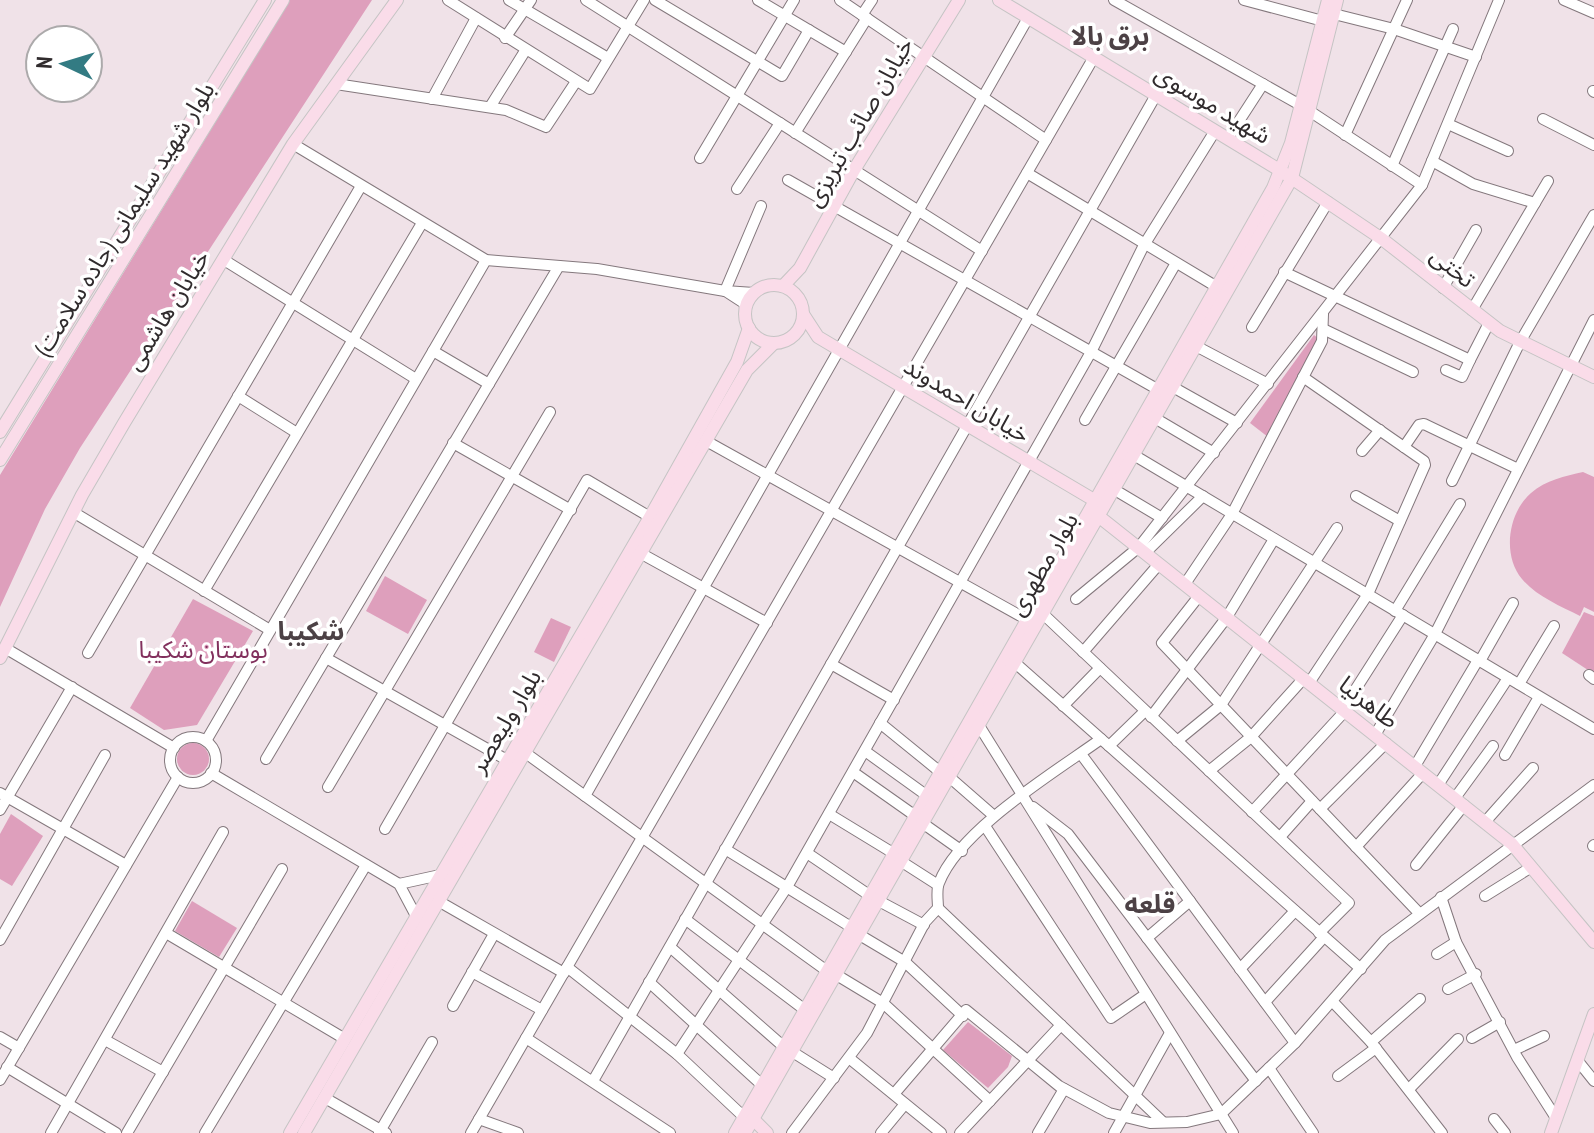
<svg xmlns="http://www.w3.org/2000/svg" width="1594" height="1133" font-family="'PT Sans Narrow','Noto Sans Arabic',sans-serif">
  <style>
    .green { fill: #de9fbc }
    .lines { fill: none; stroke-linecap: round; stroke-linejoin: round }
    .minor-casing { stroke: #84787d; stroke-width: 12 }
    .major-casing { stroke: #c5c4c4; stroke-width: 14 }
    .minor { stroke: #fff; stroke-width: 10 }
    .major { stroke: #fadce9; stroke-width: 12 }
    .labels { text-anchor: middle; dominant-baseline: central; stroke-width: 7; stroke-linejoin: round; paint-order: stroke }
    .street-label { font-size: 24px; fill: #302b2d; stroke: #fff }
    .park-label { font-size: 24px; fill: #82305d; stroke: #fff }
    .neighbourhood-label { font-size: 26px; font-weight: bold; fill: #4c4145; stroke: #fff }
  </style>
  <rect width="100%" height="100%" fill="#f0e2e8"/>
  <g class="green">
    <path d="M290 0H372L80 448 45 509 0 607V475Z"/>
    <path d="M1314 335 1319 339 1268 437 1250 423Z"/>
    <path d="M1583 472 1594 477V612L1584 607 1580 616C1560 606 1536 596 1522 579 1502 555 1508 513 1531 493 1546 480 1565 476 1583 472Z"/>
    <path d="M385 576 427 600 408 634 366 611Z"/>
    <path d="M193 599 253 631 197 725 164 730 130 708Z"/>
    <path d="M1584 612 1594 616V674L1562 653Z"/>
    <path d="M551 618 571 627 554 662 534 652Z"/>
    <circle cx="193" cy="759" r="16"/>
    <path d="M11 814 43 836 12 886 0 879V834Z"/>
    <path d="M192 901 237 928 219 957 175 931Z"/>
    <path d="M968 1022 1012 1056 1008 1067 988 1088 943 1050Z"/>
  </g>
  <g class="lines">
    <g class="minor-casing">
      <g id="minor">
        <path d="M448 0 590 89 644 0"/>
        <path d="M509 0 608 58"/>
        <path d="M586 0 982 251"/>
        <path d="M655 0 782 76 809 30"/>
        <path d="M758 0 846 52"/>
        <path d="M840 0 1046 140"/>
        <path d="M1114 0 1302 106"/>
        <path d="M1244 0 1323 21"/>
        <path d="M1564 0 1594 13"/>
        <path d="M1334 14 1394 29 1476 57"/>
        <path d="M862 15 872 0"/>
        <path d="M505 38 531 0"/>
        <path d="M336 84 506 110 546 127 575 83"/>
        <path d="M1593 91 1594 92"/>
        <path d="M432 99 476 18"/>
        <path d="M490 107 525 51"/>
        <path d="M1311 112 1422 185"/>
        <path d="M1543 119 1594 145"/>
        <path d="M1448 124 1508 151"/>
        <path d="M795 133 867 18"/>
        <path d="M1345 135 1407 0"/>
        <path d="M1228 138 1263 84"/>
        <path d="M293 144 486 260 597 269 725 291 754 293"/>
        <path d="M700 158 794 0"/>
        <path d="M1432 161 1473 184 1535 203"/>
        <path d="M1392 166 1453 29"/>
        <path d="M1027 173 1217 287"/>
        <path d="M788 180 1157 389"/>
        <path d="M737 189 780 123"/>
        <path d="M224 260 416 379"/>
        <path d="M1284 272 1470 360 1489 323"/>
        <path d="M1443 288 1476 230"/>
        <path d="M725 291 761 206"/>
        <path d="M727 292 747 305"/>
        <path d="M1472 310 1548 181"/>
        <path d="M1252 327 1328 202"/>
        <path d="M1323 329 1413 372"/>
        <path d="M1194 345 1268 384"/>
        <path d="M433 351 489 384"/>
        <path d="M1446 370 1462 377 1470 360"/>
        <path d="M1303 377 1424 461 1425 465 1368 594 1309 683"/>
        <path d="M1171 386 1237 423"/>
        <path d="M238 396 297 433"/>
        <path d="M1153 417 1214 453"/>
        <path d="M1085 420 1176 263"/>
        <path d="M708 442 1026 619"/>
        <path d="M453 443 571 510"/>
        <path d="M1404 447 1419 425 1424 424 1518 469"/>
        <path d="M1362 451 1380 430"/>
        <path d="M1132 454 1594 729"/>
        <path d="M1452 481 1520 342 1594 215"/>
        <path d="M1120 493 1162 518"/>
        <path d="M1356 496 1400 521"/>
        <path d="M73 512 270 630"/>
        <path d="M1145 553 1203 496"/>
        <path d="M642 554 767 623"/>
        <path d="M1185 584 1232 514 1322 341 1323 314"/>
        <path d="M204 591 422 223"/>
        <path d="M1199 596 1162 643 1419 913"/>
        <path d="M1076 599 1139 547 1422 185 1499 0"/>
        <path d="M1395 611 1460 504"/>
        <path d="M1041 612 1349 903 1319 933"/>
        <path d="M5 648 174 748"/>
        <path d="M1083 652 1159 564"/>
        <path d="M88 653 361 186"/>
        <path d="M326 658 507 760"/>
        <path d="M1013 661 1361 969"/>
        <path d="M1480 661 1513 603"/>
        <path d="M831 664 894 700"/>
        <path d="M1589 675 1594 679"/>
        <path d="M1519 684 1554 626"/>
        <path d="M1063 706 1100 668"/>
        <path d="M1343 709 1403 615"/>
        <path d="M1151 717 1227 617 1274 539"/>
        <path d="M880 723 939 771"/>
        <path d="M978 724 1233 1133"/>
        <path d="M1375 735 1435 634 1594 320"/>
        <circle cx="193" cy="760" r="23"/>
        <path d="M206 741 486 260"/>
        <path d="M1177 741 1221 705 1337 528"/>
        <path d="M1109 746 1145 711"/>
        <path d="M865 751 926 795"/>
        <path d="M527 754 827 971"/>
        <path d="M1081 754 1295 1043"/>
        <path d="M1505 755 1539 697"/>
        <path d="M266 759 559 266"/>
        <path d="M1415 766 1478 660"/>
        <path d="M1209 771 1251 737 1304 678"/>
        <path d="M853 772 914 815"/>
        <path d="M211 773 399 884 416 916"/>
        <path d="M947 775 994 816"/>
        <path d="M1438 785 1508 678"/>
        <path d="M328 787 550 412"/>
        <path d="M0 793 126 865"/>
        <path d="M585 796 1028 18"/>
        <path d="M1455 798 1493 746"/>
        <path d="M1033 807 1068 834 1256 1081"/>
        <path d="M1320 809 1386 743"/>
        <path d="M0 810 72 687"/>
        <path d="M1252 812 1345 711"/>
        <path d="M829 814 893 853"/>
        <path d="M921 822 962 851"/>
        <path d="M1485 822 1533 768"/>
        <path d="M985 826 1111 1018 1146 994"/>
        <path d="M385 829 587 480 650 517"/>
        <path d="M1280 837 1312 801"/>
        <path d="M1593 846 1594 845"/>
        <path d="M1356 847 1423 773"/>
        <path d="M725 849 851 927"/>
        <path d="M807 853 869 895"/>
        <path d="M899 860 938 885"/>
        <path d="M1416 865 1464 805"/>
        <path d="M399 884 440 875"/>
        <path d="M1485 896 1530 868"/>
        <path d="M1441 897 1456 942 1517 1057 1556 1118"/>
        <path d="M877 900 924 925"/>
        <path d="M440 902 564 973"/>
        <path d="M938 908 1163 1122"/>
        <path d="M685 919 805 1010"/>
        <path d="M166 933 345 1039"/>
        <path d="M858 934 905 962 963 1016"/>
        <path d="M1147 938 1190 901"/>
        <path d="M0 940 105 755"/>
        <path d="M670 947 784 1047"/>
        <path d="M1437 954 1456 942"/>
        <path d="M567 967 677 1054 744 1117"/>
        <path d="M1240 969 1295 911"/>
        <path d="M472 972 542 1010"/>
        <path d="M835 974 883 1003 990 1101"/>
        <path d="M649 982 762 1085"/>
        <path d="M1448 989 1476 974"/>
        <path d="M1265 1002 1324 937"/>
        <path d="M1333 1002 1371 1042 1442 1133"/>
        <path d="M453 1006 494 934"/>
        <path d="M0 1037 19 1048"/>
        <path d="M526 1038 670 1133"/>
        <path d="M1472 1038 1500 1022"/>
        <path d="M105 1040 163 1072"/>
        <path d="M1371 1042 1420 999"/>
        <path d="M1514 1050 1544 1036"/>
        <path d="M791 1051 834 1078"/>
        <path d="M677 1054 787 887 1091 352 1144 245 1215 131"/>
        <path d="M849 1058 941 1133"/>
        <path d="M1578 1061 1594 1081"/>
        <path d="M7 1067 116 1133"/>
        <path d="M1269 1068 1313 1133"/>
        <path d="M1338 1076 1376 1048"/>
        <path d="M0 1080 178 777"/>
        <path d="M593 1081 1156 95"/>
        <path d="M1409 1089 1458 1039"/>
        <path d="M894 1094 966 1010 1059 1086 1109 1113 1150 1123 1187 1122 1221 1114 1295 1043 1385 940 1594 785"/>
        <path d="M325 1098 386 1133"/>
        <path d="M479 1119 518 1133"/>
        <path d="M1494 1119 1505 1133"/>
        <path d="M51 1133 223 832"/>
        <path d="M127 1133 282 869"/>
        <path d="M205 1133 366 865"/>
        <path d="M379 1133 432 1042"/>
        <path d="M471 1133 1094 57"/>
        <path d="M792 1133 867 1033 925 922 938 908C938 901 936 890 939 883 959 830 1055 772 1101 739"/>
        <path d="M881 1133 905 1104"/>
        <path d="M960 1133 1061 1025"/>
        <path d="M1038 1133 1064 1089"/>
        <path d="M1114 1133 1170 1033"/>
      </g>
    </g>
    <g class="major-casing">
      <g id="major">
        <path d="M999 0 1281 171 1382 239 1500 331 1594 377"/>
        <circle cx="774" cy="314" r="29"/>
        <path d="M783 286 800 268 854 170 959 0"/>
        <path d="M803 314 818 337 1094 500 1097 515 1512 844 1594 942"/>
        <path d="M0 432 265 0"/>
        <path d="M0 460 283 0"/>
        <path d="M0 658 82 495 124 423 293 144 397 0"/>
        <path d="M751 1117 767 1133"/>
        <path d="M290 1133 650 517 737 362 749 328"/>
        <path d="M304 1133 747 370 774 343"/>
        <path d="M735 1133 1273 188 1291 143 1328 0"/>
        <path d="M745 1133 1292 178 1337 0"/>
        <path d="M1551 1133 1594 1014"/>
      </g>
    </g>
    <use href="#minor" class="minor"/>
    <use href="#major" class="major"/>
  </g>
  <g class="labels">
    <g class="street-label">
      <text transform="translate(1213 104) rotate(31)">شهید موسوی</text>
      <text transform="translate(859 122) rotate(-60)">خیابان صائب تبریزی</text>
      <text transform="translate(124 219) rotate(-58)">بلوار شهید سلیمانی (جاده سلامت)</text>
      <text transform="translate(1453 267) rotate(39)">تختی</text>
      <text transform="translate(167 310) rotate(-58)">خیابان هاشمی</text>
      <text transform="translate(967 400) rotate(31)">خیابان احمدوند</text>
      <text transform="translate(1043 564) rotate(-60)">بلوار مطهری</text>
      <text transform="translate(1369 702) rotate(38)">طاهرنیا</text>
      <text transform="translate(505 721) rotate(-59)">بلوار ولیعصر</text>
    </g>
    <g class="park-label">
      <text x="203" y="649">بوستان شکیبا</text>
    </g>
    <g class="neighbourhood-label">
      <text x="1110" y="35">برق بالا</text>
      <text x="311" y="630">شکیبا</text>
      <text x="1150" y="903">قلعه</text>
    </g>
  </g>
  <g transform="translate(64 64) rotate(274)"><circle r="38" fill="#ffffff" stroke="#acaaab" stroke-width="2"/>
  <path d="M0-6L14 30L0 20L-14 30Z" fill="#337b83"/>
  <text y="-12" font-size="22" font-weight="bold" text-anchor="middle" fill="#302b2d">N</text>
  </g>
</svg>
